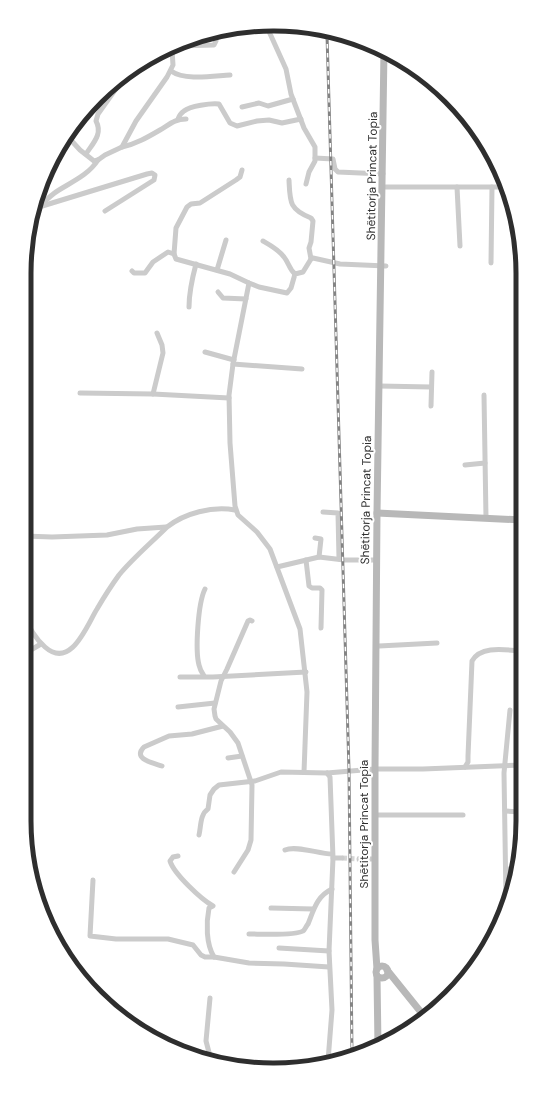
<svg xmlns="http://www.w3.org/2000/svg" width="547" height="1094" font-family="'DM Sans',sans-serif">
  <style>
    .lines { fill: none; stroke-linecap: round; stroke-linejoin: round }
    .street-tunnel { stroke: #d5d5d5; stroke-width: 5; stroke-dasharray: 5 2.5; stroke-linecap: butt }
    .street { stroke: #cbcbcb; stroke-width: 5 }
    .secondary { stroke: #b8b8b8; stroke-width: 7 }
    .rail-casing { stroke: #838383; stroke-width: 3 }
    .rail { stroke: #fff; stroke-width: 1.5; stroke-dasharray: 4.5; stroke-linecap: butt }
    .labels { text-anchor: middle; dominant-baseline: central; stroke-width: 4; stroke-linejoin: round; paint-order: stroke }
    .street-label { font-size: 12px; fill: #2e2e2e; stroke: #fff }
    .rim { fill: none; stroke: #2e2e2e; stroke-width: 5 }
  </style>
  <rect width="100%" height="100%" fill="#fff"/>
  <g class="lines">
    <path class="street-tunnel" d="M342 858 359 859"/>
    <g class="street">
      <path d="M267 27 286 69 291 94 304 128 315 147V161L309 172 306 184"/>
      <path d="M177 46 214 45 216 41V34"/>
      <path d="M171 71C185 81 213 76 230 75"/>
      <path d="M242 107 259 103 268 106 293 99"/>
      <path d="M178 119C179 116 181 113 184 111 190 106 211 103 219 104L230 123 237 126 257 121 269 120 282 123 301 119"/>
      <path d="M69 138 80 150 94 161 98 160 105 155 122 147 136 121 167 77 173 65 172 50"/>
      <path d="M122 147C136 144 148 137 160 130 170 124 175 119 186 119"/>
      <path d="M86 154C93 143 103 134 96 121L98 114 125 76"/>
      <path d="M315 158 333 159 335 169 338 172 383 174"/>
      <path d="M242 170 240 177 236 180 200 203 191 204 187 207 176 228 174 254 176 259 230 274 249 283 259 287 287 293 291 288 295 274 303 272 311 259 313 258 340 264 386 266"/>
      <path d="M289 180C290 202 289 209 311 218L313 221 311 242 309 248 311 259"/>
      <path d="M383 187H506"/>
      <path d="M457 187 460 246"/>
      <path d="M40 206C46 200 52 194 59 190 74 181 89 174 98 160"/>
      <path d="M39 207 147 174 152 173 155 175 154 180 105 211"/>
      <path d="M263 241C270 245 279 250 284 257 289 263 289 269 295 274"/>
      <path d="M491 263 492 187"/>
      <path d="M217 270 226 240"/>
      <path d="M132 271 134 273H145L153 262 168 252 174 254"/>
      <path d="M249 283 233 364 229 395 230 443 235 506 238 515 257 532 270 549 300 629 307 692 304 772"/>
      <path d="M218 292 223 298 246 299"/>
      <path d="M189 307C189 292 192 279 196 264"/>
      <path d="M205 352 234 360"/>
      <path d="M233 364 302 369"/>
      <path d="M379 386 431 387"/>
      <path d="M80 393 153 394 229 398"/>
      <path d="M153 394 163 353 162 345 157 333"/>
      <path d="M484 395 486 518"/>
      <path d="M431 406 432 372"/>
      <path d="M465 465 485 463"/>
      <path d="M323 512 338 513 339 559"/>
      <path d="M521 520 522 512"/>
      <path d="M24 536 52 537 107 535 137 529 166 527"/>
      <path d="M315 538 321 539 319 557"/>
      <path d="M306 560 309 586 312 588H320L322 590 321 628"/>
      <path d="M277 567 319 557 344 560H377"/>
      <path d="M24 614C28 626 36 639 45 647 71 670 87 625 97 609 104 597 111 586 119 575 133 558 151 543 167 527 185 513 212 506 235 510"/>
      <path d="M379 646 437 643"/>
      <path d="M24 654 41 644"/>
      <path d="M204 676C202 673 200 670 199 665 195 650 198 603 205 589"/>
      <path d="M180 677H213L306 672"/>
      <path d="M178 707 215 703"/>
      <path d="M228 758 242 756"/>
      <path d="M162 766C153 763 132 759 144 747L169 736 192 734 223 726"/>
      <path d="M465 767 468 762V756L472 661C481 645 506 650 522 651"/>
      <path d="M327 773 330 777 333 858 329 951 332 1010 328 1061"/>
      <path d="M505 811 522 812"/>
      <path d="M375 815H463"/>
      <path d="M199 835C201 827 200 814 208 809L210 795 214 789 219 785 255 781 281 772 327 773 375 769H423L522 765"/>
      <path d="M285 850C296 845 319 854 332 854"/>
      <path d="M178 856 173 857 170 861C174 874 201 899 213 906L209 908C206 923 206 944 214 957"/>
      <path d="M333 858H342"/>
      <path d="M359 859H375"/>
      <path d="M506 869H514"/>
      <path d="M234 872 248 850 251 840 252 785 238 743 230 732 216 719 215 716 214 709 221 681 227 669 248 621 250 620 252 621"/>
      <path d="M93 880 90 936 116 939H168L193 945 201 955 205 957H214L249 963 284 964 329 967"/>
      <path d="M506 900 504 773 510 710"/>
      <path d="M271 908 313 909"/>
      <path d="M249 934C260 934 295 936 303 931 305 930 306 926 308 924 314 909 317 896 332 889"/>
      <path d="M279 948 329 951"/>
      <path d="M210 998 206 1041 211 1060"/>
      <path d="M322 1063 328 1059"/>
    </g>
    <g class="secondary">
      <path d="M377 513 522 520"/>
      <circle cx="382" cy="972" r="6"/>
      <path d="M377 969 375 940V769L377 513 384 50"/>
      <path d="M387 970 424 1016"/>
      <path d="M377 976 378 1046"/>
    </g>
    <g class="rail-casing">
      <path id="rail" d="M327 35 349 770 352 1054"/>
    </g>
    <use href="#rail" class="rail"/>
  </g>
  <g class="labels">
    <g class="street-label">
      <text transform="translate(372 176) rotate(-89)">Shëtitorja Princat Topia</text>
      <text transform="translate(366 500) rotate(-89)">Shëtitorja Princat Topia</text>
      <text transform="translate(364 824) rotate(-90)">Shëtitorja Princat Topia</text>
    </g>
  </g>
  <path d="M0 0H547V1094H0ZM273 31H274A242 242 0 0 1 516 273V821A242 242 0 0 1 274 1063H273A242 242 0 0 1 31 821V273A242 242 0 0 1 273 31Z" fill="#fff" fill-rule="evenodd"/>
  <path class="rim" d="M273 31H274A242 242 0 0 1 516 273V821A242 242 0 0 1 274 1063H273A242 242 0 0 1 31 821V273A242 242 0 0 1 273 31Z"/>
</svg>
